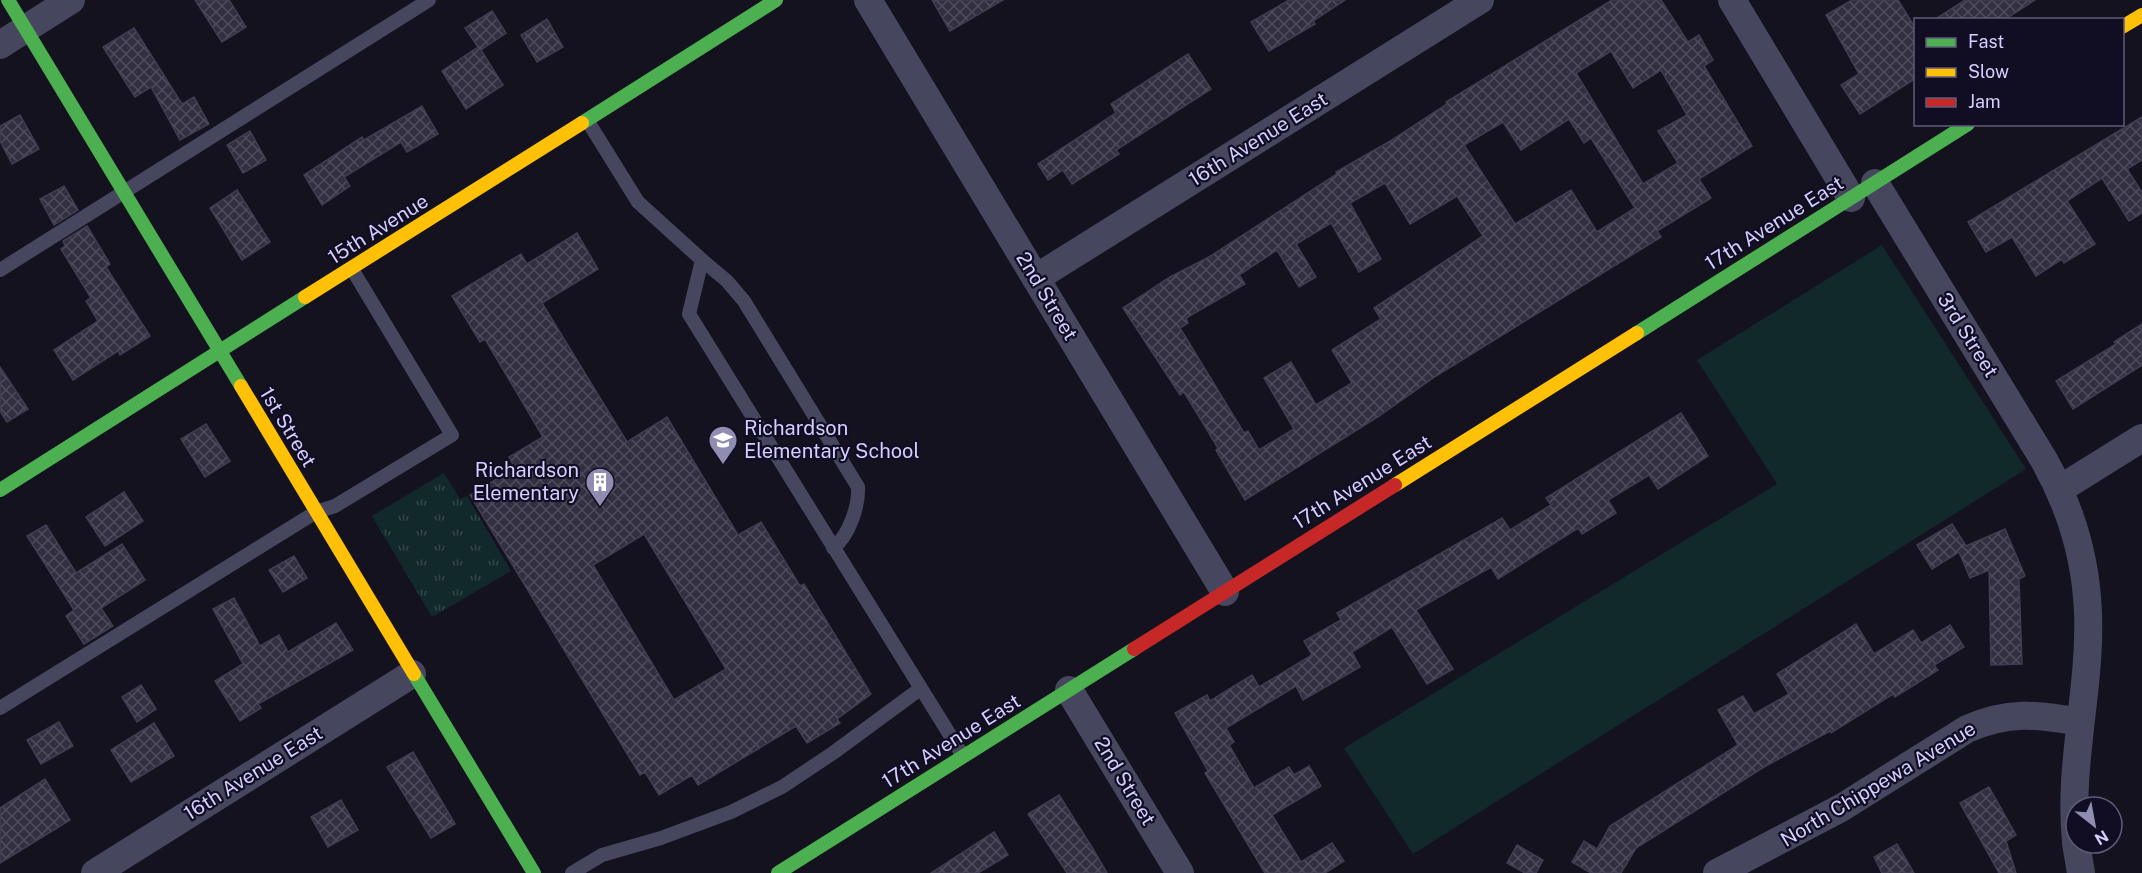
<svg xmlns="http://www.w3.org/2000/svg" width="2142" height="873" font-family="'Public Sans',sans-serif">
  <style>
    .grass { fill: #11292a }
    .park { fill: url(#park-tufts) }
    .building { fill: url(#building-cross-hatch); stroke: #403c52; stroke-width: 1.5; fill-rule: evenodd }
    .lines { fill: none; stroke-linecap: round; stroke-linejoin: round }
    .lane { stroke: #47465f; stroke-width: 14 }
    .street { stroke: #47465f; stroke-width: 28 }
    .fast { stroke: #4caf50; stroke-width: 14 }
    .slow { stroke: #ffc107; stroke-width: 14 }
    .jam { stroke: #c62828; stroke-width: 14 }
    .labels { text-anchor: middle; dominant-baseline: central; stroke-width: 4.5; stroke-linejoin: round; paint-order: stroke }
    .street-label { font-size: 20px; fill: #d5cfff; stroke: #110d23 }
    .poi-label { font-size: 20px; fill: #d5cfff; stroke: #110d23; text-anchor: start }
  </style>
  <defs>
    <pattern id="park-tufts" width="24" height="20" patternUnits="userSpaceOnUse" patternTransform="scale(1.5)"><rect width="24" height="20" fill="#11292a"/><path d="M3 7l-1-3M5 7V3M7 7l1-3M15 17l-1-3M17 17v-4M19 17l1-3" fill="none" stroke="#33474a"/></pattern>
    <pattern id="building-cross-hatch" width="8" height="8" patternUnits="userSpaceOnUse" patternTransform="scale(1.5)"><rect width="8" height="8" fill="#323040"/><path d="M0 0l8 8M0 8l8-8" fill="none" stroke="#4f4d5d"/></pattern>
  </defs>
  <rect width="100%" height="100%" fill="#14121e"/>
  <path class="grass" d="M1882 245 2026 469 1413 854 1344 748 1777 484 1697 360Z"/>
  <path class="park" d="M444 473 460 499 467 496 511 571 432 617 372 516Z"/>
  <g class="building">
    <path d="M195 0H229L246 27 222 42Z"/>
    <path d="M932 0H1003L950 31Z"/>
    <path d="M1289 0H1345L1313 21 1315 24 1269 51 1251 22Z"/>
    <path d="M1612 0H1661L1688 42 1699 35 1713 60 1704 66 1752 146 1699 179 1711 198 1657 231 1661 237 1436 376 1379 416 1245 500 1216 450 1218 448 1184 392 1180 395 1123 308 1170 277 1209 257 1337 174 1336 172 1392 140 1447 104 1446 102ZM1611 51 1633 88 1661 70 1687 115 1658 131 1678 163 1643 184 1576 73ZM1569 119 1584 143 1591 138 1635 208 1597 232 1571 190 1515 224 1464 145 1503 122 1521 150ZM1385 183 1410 224 1457 196 1483 236 1374 308 1381 319 1332 350 1352 383 1316 405 1291 362 1264 378 1294 429 1259 450 1248 431 1244 433 1180 328 1188 323 1186 318 1245 284 1239 275 1277 250 1299 287 1316 277 1296 244 1331 223 1359 272 1381 259 1350 203Z"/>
    <path d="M1852 0H1898L1916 29V78L1860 114 1841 85 1859 74 1826 15Z"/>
    <path d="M1965 0H2035L2004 20H1934Z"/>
    <path d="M492 11 506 33 481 50 503 85 466 109 442 71 478 47 465 28Z"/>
    <path d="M547 19 563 47 537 62 521 35Z"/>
    <path d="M134 28 182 104 194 97 209 124 180 140 151 87 135 97 103 47Z"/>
    <path d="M1188 54 1211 89 1116 150 1119 154 1072 184 1063 170 1048 180 1038 164 1116 113 1111 104Z"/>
    <path d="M422 106 438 134 407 152 401 142 344 177 350 186 322 205 304 175 362 137 364 140Z"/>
    <path d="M20 115 39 149 12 164 0 141V126Z"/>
    <path d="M2142 117V160L2127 169 2142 192V213L2129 221 2102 178 2067 201 2095 244 2064 263 2062 259 2036 276 2012 237 1986 252 1968 222Z"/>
    <path d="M250 131 266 160 243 173 227 145Z"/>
    <path d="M64 186 78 210 54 225 40 199Z"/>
    <path d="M237 190 270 242 242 260 210 208Z"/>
    <path d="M87 226 110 264 106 267 150 336 120 355 118 351 73 380 54 350 98 321 86 301 91 298 61 249 65 246 63 241Z"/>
    <path d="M577 233 598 269 542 303 627 442 667 417 738 535 761 522 800 586 804 584 871 694 837 719 840 723 807 743 796 726 698 785 692 775 659 795 645 772 640 775 470 495 515 468 509 457 543 437 485 339 480 342 452 296 521 254 527 264ZM644 534 726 669 674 700 593 565Z"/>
    <path d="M2142 324V365L2073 409 2056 381 2116 344 2114 342Z"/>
    <path d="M0 367 28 409 7 422 0 411Z"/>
    <path d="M1681 413 1708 456 1658 489 1649 475 1608 500 1616 513 1582 534 1578 528 1498 579 1491 567 1416 610 1453 669 1427 684 1392 627 1352 652 1360 667 1303 700 1296 686 1226 728 1234 742 1229 745 1254 788 1289 767 1294 775 1309 766 1321 786 1272 815 1301 862 1332 843 1344 861 1325 873H1265L1205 773 1208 771 1175 713 1207 695 1210 701 1252 675 1259 687 1312 655 1304 641 1341 620 1337 613 1502 518 1510 530 1551 505 1546 498Z"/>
    <path d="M206 424 230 461 205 477 181 439Z"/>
    <path d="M124 492 143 521 105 546 86 517Z"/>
    <path d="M1952 524 1966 546 2005 529 2025 576 2019 579 2022 664 1991 665 1989 570 1970 578 1959 552 1932 569 1917 545Z"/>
    <path d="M46 525 76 573 122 544 145 580 101 608 113 626 84 644 66 616 74 610 27 536Z"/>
    <path d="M294 556 307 578 283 592 269 570Z"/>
    <path d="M234 598 260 646 279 635 288 652 336 623 353 650 258 704 261 708 240 721 215 681 243 664 213 609Z"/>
    <path d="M1856 624 1874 654 1913 630 1921 643 1950 625 1964 647 1934 665 1938 670 1895 697 1893 694 1831 733 1830 731 1764 767 1636 848 1621 873H1591L1572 862 1584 841 1597 849 1610 826 1738 745 1718 710 1743 696 1754 714 1789 694 1777 674Z"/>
    <path d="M141 685 156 709 137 722 122 697Z"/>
    <path d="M59 722 73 746 41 764 27 740Z"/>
    <path d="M154 723 174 756 131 782 111 750Z"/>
    <path d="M413 752 455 824 431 838 387 767Z"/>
    <path d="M45 779 70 820 0 863V808Z"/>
    <path d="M1989 787 2016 835 2006 841 2016 873H1999L1960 803Z"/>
    <path d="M1059 795 1093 849 1107 873H1067L1028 814Z"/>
    <path d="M341 800 358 830 328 847 311 817Z"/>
    <path d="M994 832 1008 855 978 873H931Z"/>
    <path d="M1897 844 1914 873H1882L1874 857Z"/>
    <path d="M1517 845 1543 860 1536 873H1525L1507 863Z"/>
  </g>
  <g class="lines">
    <g class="lane">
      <path d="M587 120 638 202 702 260 689 314 963 756"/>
      <path d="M702 260 727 281 744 301 858 487C859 506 849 536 833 548"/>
      <path d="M0 270 429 0"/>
      <path d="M0 708 316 512 335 506 452 435 352 269"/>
      <path d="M572 873 602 855 661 838 731 812 782 787 833 753 920 689"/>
    </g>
    <g class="street">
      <path d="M868 0 1225 592"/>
      <path d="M1732 0 1851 198"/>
      <path d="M0 45 71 0"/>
      <path d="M1875 183 2044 460C2071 508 2086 557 2088 613 2091 689 2068 765 2076 842"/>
      <path d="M1036 278 1480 0"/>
      <path d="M2060 489 2142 438"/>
      <path d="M1069 690 1180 873"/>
      <path d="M2076 843 2081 873"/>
      <path d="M95 873 412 674"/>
      <path d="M1717 873 1841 808 1967 729C2008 711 2036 714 2080 722"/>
    </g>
    <g class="fast">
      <path d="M8 0 241 386"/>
      <path d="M582 123 776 0"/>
      <path d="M1637 333 1968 124"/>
      <path d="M0 490 305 297"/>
      <path d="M414 674 534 873"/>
      <path d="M778 873 1134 649"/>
    </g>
    <g class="slow">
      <path d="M2122 27 2142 15"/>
      <path d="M305 297 582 123"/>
      <path d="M241 386 414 674"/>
      <path d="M1395 485 1637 333"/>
    </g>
    <path class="jam" d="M1134 649 1395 485"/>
  </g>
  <defs>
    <g id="school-pin" transform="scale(1.5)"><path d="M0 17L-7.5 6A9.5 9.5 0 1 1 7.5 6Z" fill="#918db0" stroke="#110d23"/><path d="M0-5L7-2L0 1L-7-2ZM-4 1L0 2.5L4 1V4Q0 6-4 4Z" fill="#fff"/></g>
    <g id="building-pin" transform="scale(1.5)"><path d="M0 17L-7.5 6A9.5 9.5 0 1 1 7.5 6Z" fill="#918db0" stroke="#110d23"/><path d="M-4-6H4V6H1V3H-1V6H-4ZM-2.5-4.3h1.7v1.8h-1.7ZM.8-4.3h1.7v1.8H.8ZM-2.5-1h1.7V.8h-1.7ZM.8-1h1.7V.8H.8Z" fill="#fff"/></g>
  </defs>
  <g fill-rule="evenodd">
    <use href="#school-pin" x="723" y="440"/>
    <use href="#building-pin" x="600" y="482"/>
  </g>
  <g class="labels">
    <g class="street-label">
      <text transform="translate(1258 139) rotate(-32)">16th Avenue East</text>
      <text transform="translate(1774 223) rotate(-32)">17th Avenue East</text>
      <text transform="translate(378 229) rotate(-32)">15th Avenue</text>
      <text transform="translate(1047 296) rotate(59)">2nd Street</text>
      <text transform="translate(1968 335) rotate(58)">3rd Street</text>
      <text transform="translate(288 427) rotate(59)">1st Street</text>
      <text transform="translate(1362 482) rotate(-32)">17th Avenue East</text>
      <text transform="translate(951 741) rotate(-32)">17th Avenue East</text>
      <text transform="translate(253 773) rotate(-32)">16th Avenue East</text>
      <text transform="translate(1125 781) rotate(59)">2nd Street</text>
      <text transform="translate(1878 784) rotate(-31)">North Chippewa Avenue</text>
    </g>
    <g class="poi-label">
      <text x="744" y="428">Richardson<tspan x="744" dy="23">Elementary School</tspan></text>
      <text x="579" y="470" text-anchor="end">Richardson<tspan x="579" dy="23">Elementary</tspan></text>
    </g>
  </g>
  <rect x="1914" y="18" width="210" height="108" fill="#110d23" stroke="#5f5b7b" stroke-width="1.5"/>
  <rect x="1926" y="38" width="30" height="9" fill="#4caf50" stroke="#5f5b7b" stroke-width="1.5"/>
  <text x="1968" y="48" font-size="18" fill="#d5cfff">Fast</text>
  <rect x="1926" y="68" width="30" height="9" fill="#ffc107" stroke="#5f5b7b" stroke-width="1.5"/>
  <text x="1968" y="78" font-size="18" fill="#d5cfff">Slow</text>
  <rect x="1926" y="98" width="30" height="9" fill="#c62828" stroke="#5f5b7b" stroke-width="1.5"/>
  <text x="1968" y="108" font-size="18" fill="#d5cfff">Jam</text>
  <g transform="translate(2094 825) rotate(149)"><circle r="28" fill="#110d23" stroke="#5f5b7b" stroke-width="1.5"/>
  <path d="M0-4.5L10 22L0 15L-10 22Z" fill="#918db0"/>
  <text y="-9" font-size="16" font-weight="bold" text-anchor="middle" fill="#d5cfff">N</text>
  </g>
</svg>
